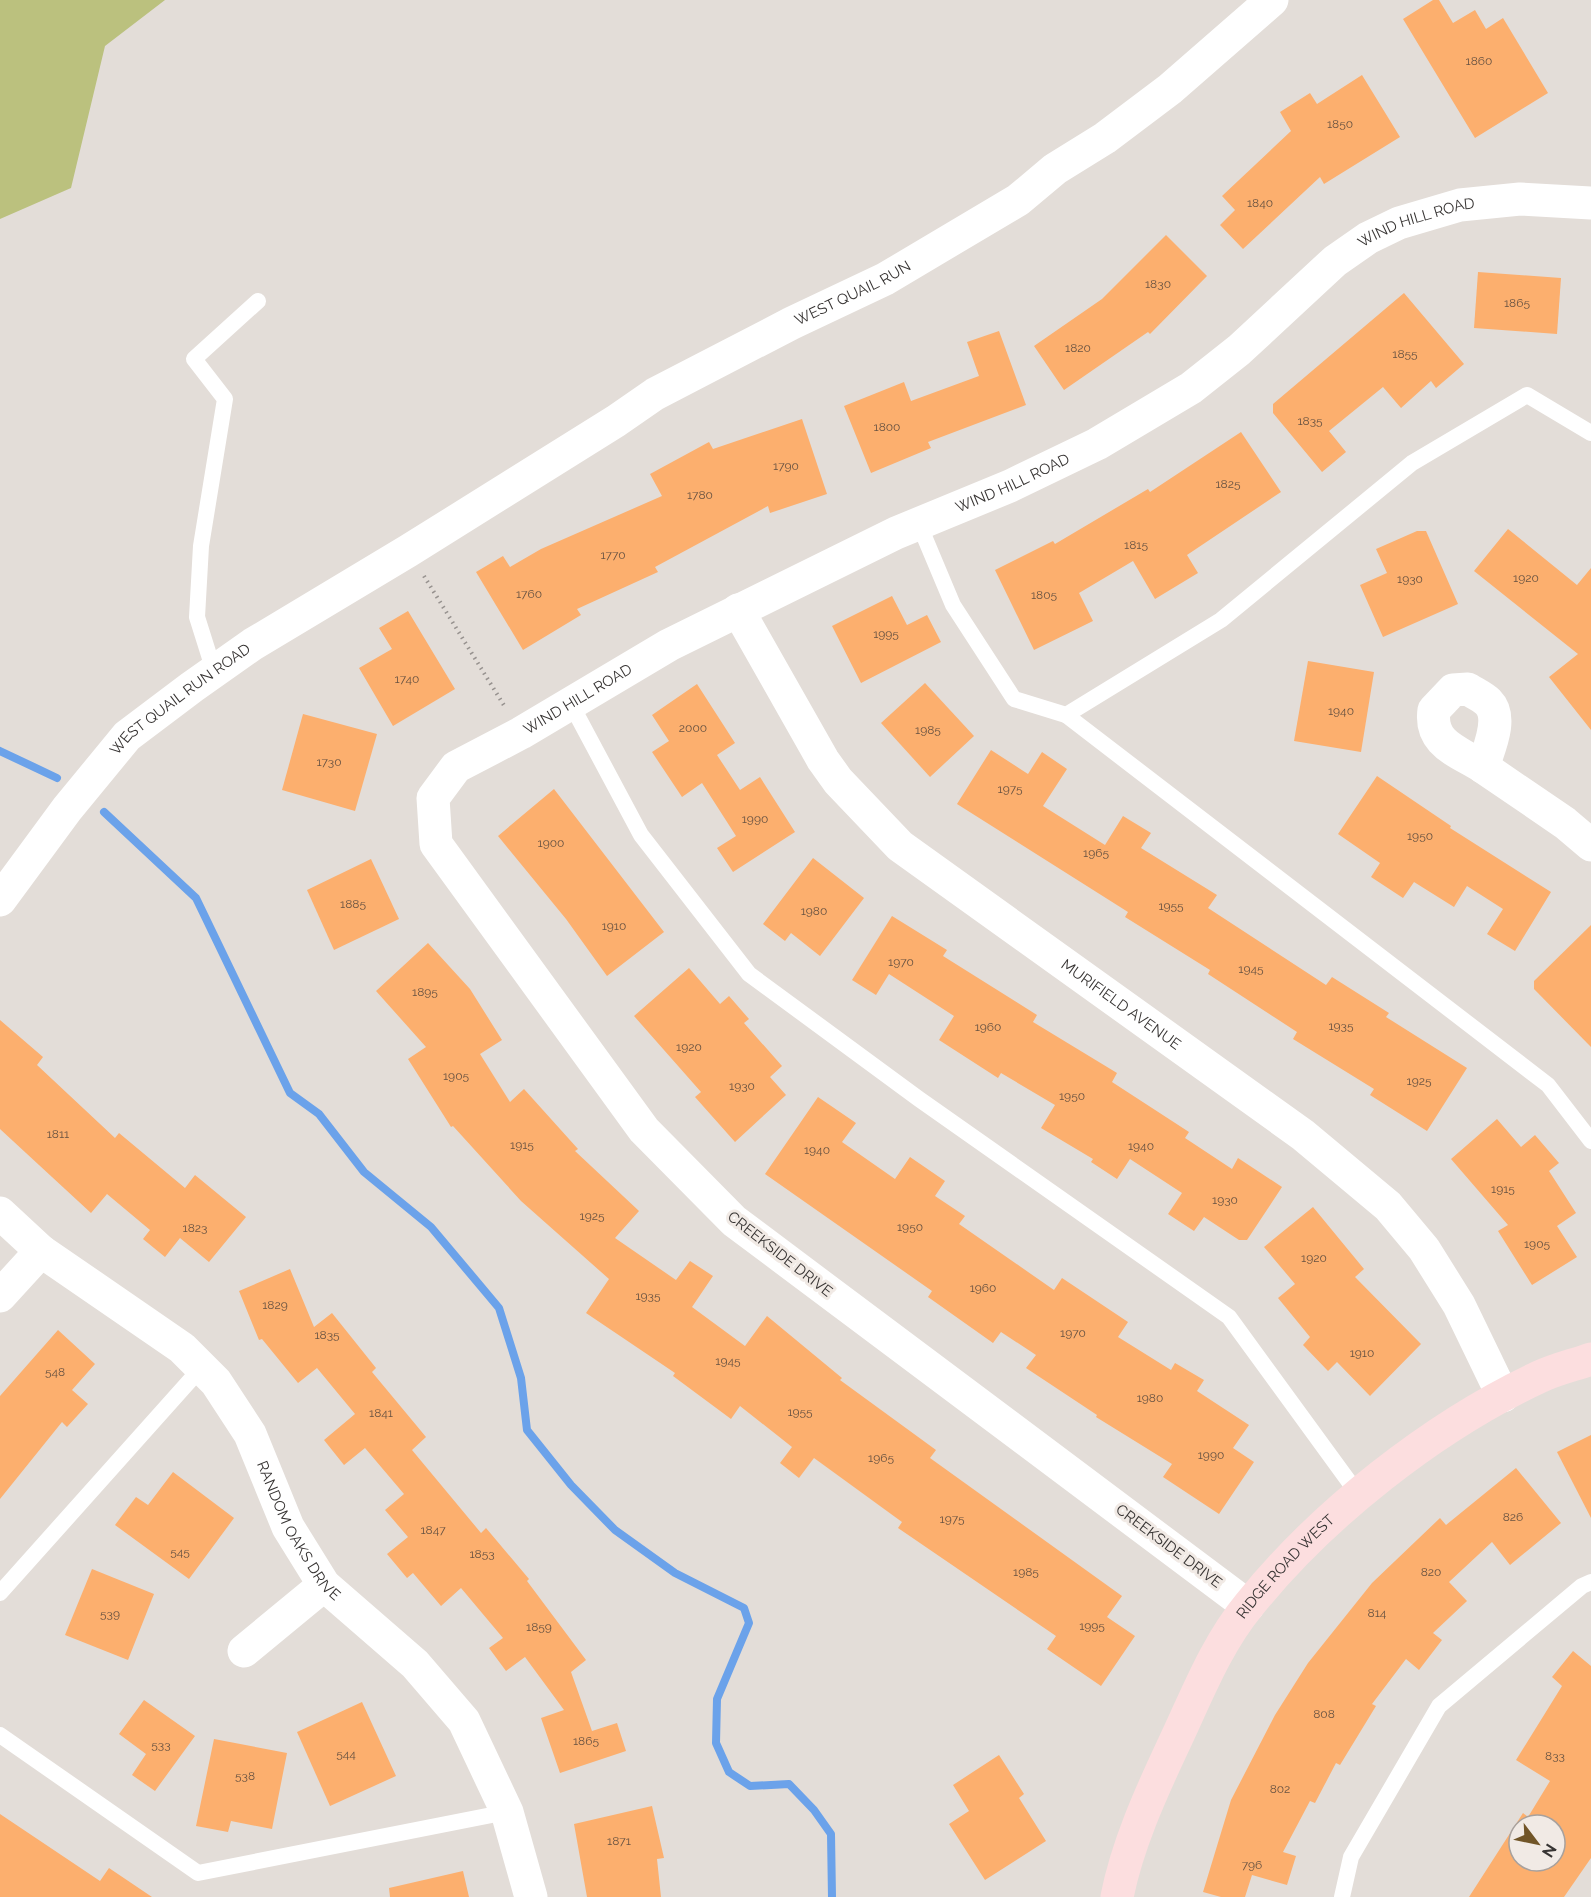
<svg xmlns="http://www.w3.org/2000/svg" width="1591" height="1897" font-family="Raleway,sans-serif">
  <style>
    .green { fill: #bbc17e }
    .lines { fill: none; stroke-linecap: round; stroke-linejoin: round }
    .stream { stroke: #6ba2ea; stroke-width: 8 }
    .building { fill: #fcaf6e; fill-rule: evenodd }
    .path { stroke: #97928f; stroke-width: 4; stroke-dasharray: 1.5 4.5; stroke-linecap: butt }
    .lane { stroke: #fff; stroke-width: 16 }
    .street { stroke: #fff; stroke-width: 33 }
    .secondary { stroke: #fcdedf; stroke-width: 33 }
    .labels { text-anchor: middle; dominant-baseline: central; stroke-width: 6; stroke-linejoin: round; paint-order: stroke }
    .number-label { font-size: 12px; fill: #685342 }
    .street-label { font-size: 15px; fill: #373433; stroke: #f1eae5 }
  </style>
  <rect width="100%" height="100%" fill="#e3ddd8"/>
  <path class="green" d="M0 0H165L105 46 71 188 0 219Z"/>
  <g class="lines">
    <g class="stream">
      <path d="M0 751 57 778"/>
      <path d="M104 812 196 898 290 1093 319 1114 364 1172 431 1227 499 1308 521 1378 527 1430 571 1485 615 1530 675 1573 744 1608 749 1623 717 1699 716 1743 729 1772 750 1786 789 1784 814 1810 831 1834 832 1897"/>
    </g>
  </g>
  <g class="building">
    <path d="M1433 0H1439L1453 23 1475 10 1486 29 1503 18 1548 93 1475 138 1403 19Z"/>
    <path d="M1362 75 1400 137 1324 184 1320 177 1243 249 1220 225 1235 210 1222 196 1291 131 1280 112 1310 93 1317 104Z"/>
    <path d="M1166 235 1207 276 1150 334 1148 332 1064 390 1034 346 1102 299Z"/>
    <path d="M1478 272 1561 278 1557 334 1474 328Z"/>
    <path d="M1404 293 1464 364 1436 388 1431 381 1401 408 1383 387 1329 431 1346 452 1322 472 1273 413V404Z"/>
    <path d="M999 331 1026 405 928 442 931 448 871 473 844 406 904 382 911 401 979 376 967 342Z"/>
    <path d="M802 419 827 494 770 513 768 506 655 567 658 572 577 609 581 615 523 650 476 572 503 556 510 567 541 549 662 496 650 474 709 442 713 449Z"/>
    <path d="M1241 432 1281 492 1187 555 1198 573 1155 599 1133 561 1079 593 1093 621 1034 650 995 570 1053 541 1055 544 1148 489 1150 492Z"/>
    <path d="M1508 529 1577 585 1591 568V730L1549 677 1578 654 1474 571Z"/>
    <path d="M1417 531H1426L1458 604 1383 637 1360 585 1387 573 1376 549Z"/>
    <path d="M892 596 907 625 927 615 941 642 861 683 832 626Z"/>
    <path d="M408 611 455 689 393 726 359 668 392 649 379 628Z"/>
    <path d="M1308 661 1374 672 1361 752 1294 741Z"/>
    <path d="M925 683 974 736 930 777 881 723Z"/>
    <path d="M697 684 735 743 717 755 740 790 760 777 795 832 733 872 717 848 736 836 702 783 682 797 652 752 669 741 652 715Z"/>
    <path d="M303 714 377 734 355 811 282 790Z"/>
    <path d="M991 750 1028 774 1042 752 1067 769 1043 806 1105 845 1123 816 1151 833 1141 848 1217 895 1208 908 1326 985 1332 977 1389 1013 1386 1017 1467 1068 1427 1131 1370 1095 1374 1089 1293 1039 1297 1032 1208 974 1210 970 1125 917 1128 912 957 804Z"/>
    <path d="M1377 776 1451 826 1450 828 1551 892 1515 951 1487 934 1503 909 1467 886 1454 907 1414 882 1403 898 1371 877 1380 863 1338 834Z"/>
    <path d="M554 789 664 932 607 976 566 919 498 836Z"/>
    <path d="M813 858 864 898 820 956 791 933 785 941 763 924Z"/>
    <path d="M371 859 399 919 334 950 307 890Z"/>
    <path d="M892 916 947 950 943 956 1037 1015 1033 1022 1117 1073 1112 1082 1189 1132 1185 1138 1232 1169 1238 1158 1282 1187 1247 1240H1239L1204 1217 1194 1231 1168 1214 1182 1193 1130 1159 1117 1179 1091 1162 1093 1159 1041 1128 1055 1105 1001 1073 998 1078 939 1040 954 1016 889 974 876 995 852 980Z"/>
    <path d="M1591 925V1047L1534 989V981Z"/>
    <path d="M428 943 470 989 502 1040 480 1054 510 1102 524 1089 578 1149 575 1151 639 1211 615 1238 676 1280 690 1261 713 1276 692 1307 745 1346 767 1316 842 1378 840 1380 936 1450 930 1458 1122 1596 1107 1617 1135 1636 1101 1686 1047 1649 1056 1636 898 1528 902 1522 814 1458 799 1478 780 1463 792 1447 740 1406 731 1419 673 1376 675 1373 586 1313 609 1279 521 1201 453 1126 451 1127 408 1059 426 1047 376 991Z"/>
    <path d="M689 968 720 1004 729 996 749 1019 744 1023 782 1066 770 1077 786 1095 735 1142 695 1097 701 1092 634 1016Z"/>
    <path d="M0 1020 43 1057 37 1065 115 1138 119 1133 185 1188 195 1175 246 1217 209 1262 180 1238 165 1257 143 1239 150 1230 107 1194 91 1213 0 1129Z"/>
    <path d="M818 1097 856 1123 842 1142 895 1179 910 1157 945 1181 935 1196 965 1216 959 1224 1054 1290 1062 1278 1128 1322 1118 1337 1171 1370 1175 1363 1204 1380 1197 1391 1249 1425 1233 1448 1254 1462 1219 1514 1163 1477 1172 1464 1096 1417 1097 1415 1026 1368 1036 1355 1001 1332 993 1343 928 1297 932 1291 765 1174Z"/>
    <path d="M1497 1119 1521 1147 1535 1135 1559 1163 1549 1171 1576 1213 1557 1226 1577 1257 1532 1285 1498 1231 1508 1225 1451 1159Z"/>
    <path d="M1313 1207 1364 1269 1355 1277 1421 1344 1370 1396 1337 1362 1328 1371 1303 1345 1310 1337 1278 1298 1295 1284 1264 1247Z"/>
    <path d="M290 1269 314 1327 332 1313 376 1368 372 1372 426 1437 412 1450 481 1533 486 1528 529 1579 527 1581 586 1660 571 1672 592 1731 617 1723 626 1751 560 1773 541 1718 564 1710 525 1657 506 1671 489 1648 503 1638 461 1588 441 1606 413 1573 407 1578 387 1554 408 1537 385 1510 404 1494 365 1448 344 1465 324 1440 355 1414 317 1368 298 1383 262 1339 259 1340 239 1291Z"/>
    <path d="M58 1330 95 1364 72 1390 88 1404 67 1427 62 1422 0 1499V1396Z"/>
    <path d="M1591 1435V1518L1557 1452Z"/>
    <path d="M1516 1468 1561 1523 1510 1565 1492 1542 1449 1582 1467 1601 1433 1633 1442 1640 1419 1670 1406 1659 1372 1704 1376 1706 1340 1765 1336 1763 1315 1803 1310 1801 1283 1852 1296 1856 1287 1885 1252 1875 1245 1897H1221L1203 1892 1231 1800 1275 1715 1308 1663 1372 1583 1440 1518 1446 1525Z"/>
    <path d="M173 1472 234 1518 189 1579 115 1525 136 1497 148 1505Z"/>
    <path d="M92 1569 154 1594 128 1660 65 1635Z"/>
    <path d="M1573 1651 1591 1666V1858L1564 1897H1469L1523 1813 1528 1817 1550 1781 1516 1760 1562 1686 1552 1677ZM1519 1825H1555V1861H1519Z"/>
    <path d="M144 1700 195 1736 155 1791 132 1775 146 1754 119 1734Z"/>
    <path d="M362 1702 396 1776 330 1806 297 1732Z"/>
    <path d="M214 1739 287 1753 272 1829 231 1821 228 1832 196 1826Z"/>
    <path d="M999 1755 1024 1794 1019 1798 1046 1841 985 1880 949 1824 969 1811 953 1785Z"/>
    <path d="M652 1806 664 1858 657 1859 661 1897H587L574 1824Z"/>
    <path d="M0 1814 100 1881 109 1868 152 1897H0Z"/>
    <path d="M463 1871 469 1897H390L389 1888Z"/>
  </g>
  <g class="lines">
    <path class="path" d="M424 576 505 707"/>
    <g class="lane">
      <path d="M919 524 953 605 1014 699 1066 715 1221 620 1412 463 1527 395 1591 433"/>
      <path d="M214 671 197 617 201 546 225 399 194 359 258 301"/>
      <path d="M571 704 641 835 749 974 919 1099 1229 1317 1358 1494"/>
      <path d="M1066 715 1548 1085 1591 1141"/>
      <path d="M0 1593 202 1367"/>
      <path d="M0 1735 198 1873 507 1812"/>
      <path d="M1342 1897 1351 1857 1439 1706 1582 1586 1591 1582"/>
    </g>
    <g class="street">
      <path id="s1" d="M738 610 823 760 838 781 900 846 1303 1135 1388 1206 1424 1249 1459 1305 1503 1396"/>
      <path d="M1468 689C1474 693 1483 697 1488 702 1504 718 1488 750 1483 767 1458 751 1429 744 1434 710L1453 690Z"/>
      <path d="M1483 767 1565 823 1591 845"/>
      <path id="s2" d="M0 900 67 809 127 736 192 687 253 644 408 551 616 421 655 394 792 323 885 279 1018 200 1055 169 1105 138 1170 89 1272 0"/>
      <path id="s3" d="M0 1213 41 1251 182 1348 216 1382 250 1434 288 1527 324 1585 415 1664 464 1721 507 1812 531 1897"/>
      <path d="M0 1296 41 1251"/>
      <path id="s4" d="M1248 1606 734 1221 644 1130 436 844 433 798 456 767 521 733 669 645 896 533 1010 486 1097 444 1191 388 1239 350 1335 261 1368 238 1399 223 1460 205 1520 199 1591 203"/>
      <path d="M244 1651 324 1585"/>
    </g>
    <path class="secondary" id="s5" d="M1117 1897C1127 1846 1150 1795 1172 1748 1195 1700 1215 1646 1249 1605 1322 1514 1434 1426 1539 1377 1556 1369 1574 1365 1591 1359"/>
  </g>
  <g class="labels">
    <g class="number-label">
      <text x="1479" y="61">1860</text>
      <text x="1340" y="124">1850</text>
      <text x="1260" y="203">1840</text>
      <text x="1158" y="284">1830</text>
      <text x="1517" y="303">1865</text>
      <text x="1078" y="348">1820</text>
      <text x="1405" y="354">1855</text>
      <text x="1310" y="421">1835</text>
      <text x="887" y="427">1800</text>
      <text x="786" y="466">1790</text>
      <text x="1228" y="484">1825</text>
      <text x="700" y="495">1780</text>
      <text x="1136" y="545">1815</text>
      <text x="613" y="555">1770</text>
      <text x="1526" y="578">1920</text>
      <text x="1410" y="579">1930</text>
      <text x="529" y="594">1760</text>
      <text x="1044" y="595">1805</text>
      <text x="886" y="634">1995</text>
      <text x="407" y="679">1740</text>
      <text x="1341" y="711">1940</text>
      <text x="693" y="728">2000</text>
      <text x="928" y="730">1985</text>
      <text x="329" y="762">1730</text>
      <text x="1010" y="789">1975</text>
      <text x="755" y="819">1990</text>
      <text x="1420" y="836">1950</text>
      <text x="551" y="843">1900</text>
      <text x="1096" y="853">1965</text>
      <text x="353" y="904">1885</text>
      <text x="1171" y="906">1955</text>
      <text x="814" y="911">1980</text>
      <text x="614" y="926">1910</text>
      <text x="901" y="962">1970</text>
      <text x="1251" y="969">1945</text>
      <text x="425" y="992">1895</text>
      <text x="1341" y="1026">1935</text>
      <text x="988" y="1027">1960</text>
      <text x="689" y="1047">1920</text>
      <text x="456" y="1076">1905</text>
      <text x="1419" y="1081">1925</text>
      <text x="742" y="1086">1930</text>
      <text x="1072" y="1096">1950</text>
      <text x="58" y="1134">1811</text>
      <text x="522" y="1145">1915</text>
      <text x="1141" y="1146">1940</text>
      <text x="817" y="1150">1940</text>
      <text x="1503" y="1189">1915</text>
      <text x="1225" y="1200">1930</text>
      <text x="592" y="1216">1925</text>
      <text x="910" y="1227">1950</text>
      <text x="195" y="1228">1823</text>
      <text x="1537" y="1244">1905</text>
      <text x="1314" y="1258">1920</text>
      <text x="983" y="1288">1960</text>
      <text x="648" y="1296">1935</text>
      <text x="275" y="1305">1829</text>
      <text x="1073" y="1333">1970</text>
      <text x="327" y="1335">1835</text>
      <text x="1362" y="1353">1910</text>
      <text x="728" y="1361">1945</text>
      <text x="55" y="1372">548</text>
      <text x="1150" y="1398">1980</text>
      <text x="800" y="1412">1955</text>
      <text x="381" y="1413">1841</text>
      <text x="1211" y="1455">1990</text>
      <text x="881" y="1458">1965</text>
      <text x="1513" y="1517">826</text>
      <text x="952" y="1519">1975</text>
      <text x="433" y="1530">1847</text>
      <text x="180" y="1552">545</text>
      <text x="482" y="1554">1853</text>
      <text x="1026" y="1572">1985</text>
      <text x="1431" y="1572">820</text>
      <text x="1377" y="1613">814</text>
      <text x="110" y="1614">539</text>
      <text x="1092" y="1626">1995</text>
      <text x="539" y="1627">1859</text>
      <text x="1324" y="1714">808</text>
      <text x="586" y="1741">1865</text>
      <text x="161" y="1745">533</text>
      <text x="346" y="1754">544</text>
      <text x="1555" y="1756">833</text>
      <text x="245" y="1776">538</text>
      <text x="1280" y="1789">802</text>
      <text x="619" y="1841">1871</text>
      <text x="1252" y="1865">796</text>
    </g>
    <g class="street-label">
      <text stroke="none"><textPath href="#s4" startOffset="2320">WIND HILL ROAD</textPath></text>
      <text stroke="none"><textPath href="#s2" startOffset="1059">WEST QUAIL RUN</textPath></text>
      <text stroke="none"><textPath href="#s4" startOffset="1834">WIND HILL ROAD</textPath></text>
      <text stroke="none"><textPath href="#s4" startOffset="1348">WIND HILL ROAD</textPath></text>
      <text stroke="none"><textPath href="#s2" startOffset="272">WEST QUAIL RUN ROAD</textPath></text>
      <text stroke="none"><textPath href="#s1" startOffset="560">MURIFIELD AVENUE</textPath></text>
      <text transform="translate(780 1254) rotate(38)">CREEKSIDE DRIVE</text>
      <text stroke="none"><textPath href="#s3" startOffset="446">RANDOM OAKS DRIVE</textPath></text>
      <text transform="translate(1169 1546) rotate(37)">CREEKSIDE DRIVE</text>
      <text stroke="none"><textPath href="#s5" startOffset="375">RIDGE ROAD WEST</textPath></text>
    </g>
  </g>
  <g transform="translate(1537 1843) rotate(122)"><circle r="28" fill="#f1eae5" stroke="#a7a19e" stroke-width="1.5"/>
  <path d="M0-4.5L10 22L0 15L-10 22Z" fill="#715528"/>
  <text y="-9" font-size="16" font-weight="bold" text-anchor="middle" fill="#373433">N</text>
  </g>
</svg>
